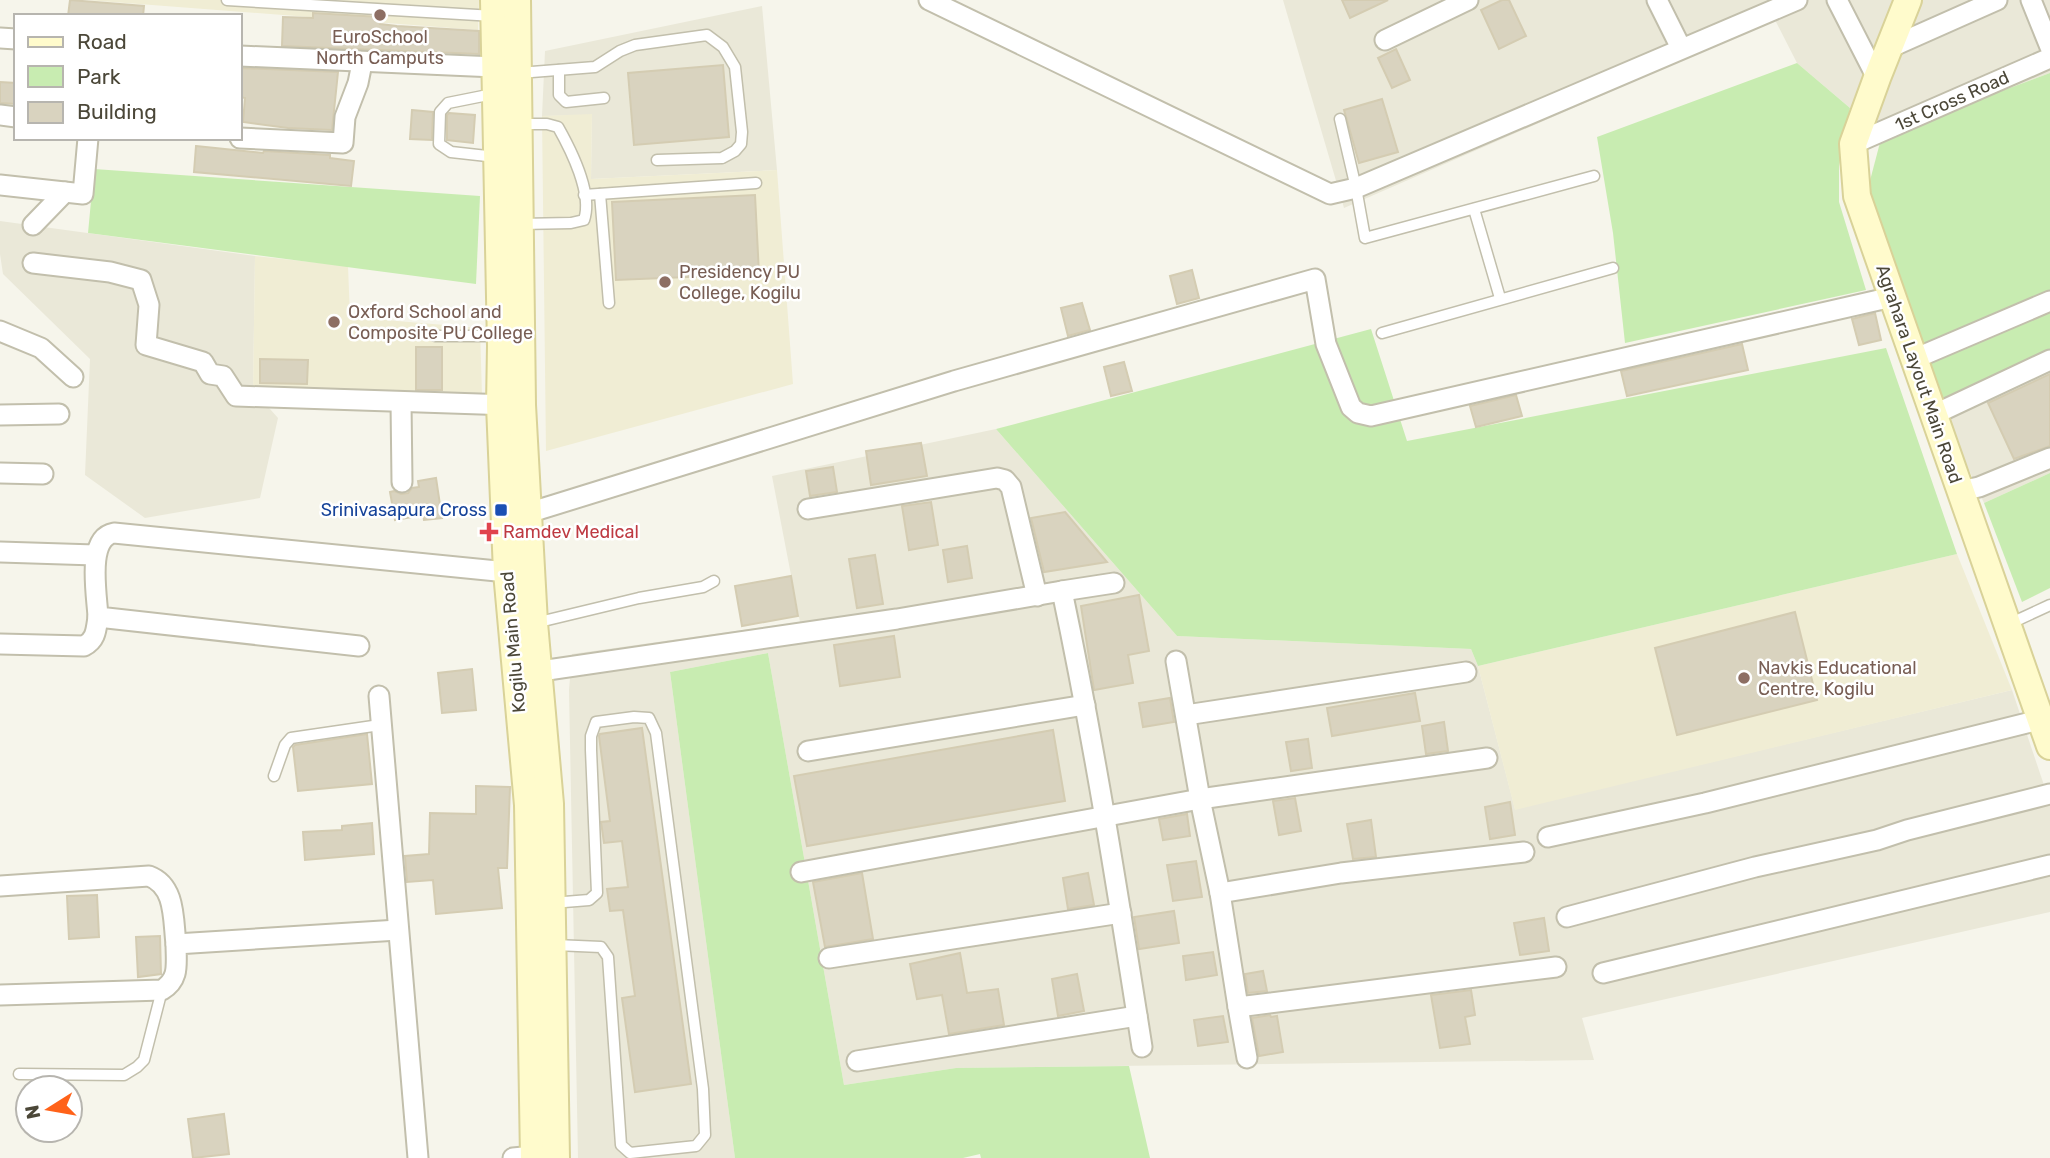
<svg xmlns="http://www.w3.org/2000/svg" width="2050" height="1158" font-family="Rubik,sans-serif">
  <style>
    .residential { fill: #eae8d8 }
    .education { fill: #f0edd4 }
    .green { fill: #c8ecb1 }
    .building { fill: #d9d3bf; stroke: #d4ccb2; stroke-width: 2 }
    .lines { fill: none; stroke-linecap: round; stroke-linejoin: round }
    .lane-casing { stroke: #c2bfac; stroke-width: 13 }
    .street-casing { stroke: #c2bfac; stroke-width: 23 }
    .secondary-casing { stroke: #d9d298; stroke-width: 30 }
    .lane { stroke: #fff; stroke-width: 10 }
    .street { stroke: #fff; stroke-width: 19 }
    .secondary { stroke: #fffbcc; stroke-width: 26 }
    .education-dot { fill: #8d6e63; stroke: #fff; stroke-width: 2.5 }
    .transit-dot { fill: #1a4fb4; stroke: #fff; stroke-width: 2.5 }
    .health-dot { fill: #e0444e; stroke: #fff; stroke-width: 2.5 }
    .labels { text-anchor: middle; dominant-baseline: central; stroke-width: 5; stroke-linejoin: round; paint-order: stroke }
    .education-label { font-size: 18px; fill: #785e54; stroke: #fff; text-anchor: start }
    .street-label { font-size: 18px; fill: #4b4738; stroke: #fff }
    .transit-label { font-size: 18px; fill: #164399; stroke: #fff; text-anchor: end }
    .health-label { font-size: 18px; fill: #be3a42; stroke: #fff; text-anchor: start }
  </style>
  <rect width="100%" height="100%" fill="#f6f5eb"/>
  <g class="residential">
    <path d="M1283 0H2050V73L1882 135 1797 63 1775 20 1344 208Z"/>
    <path d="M762 6 777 170 591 179 592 115 542 116 545 51Z"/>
    <path d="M0 221 255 256 253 390 278 418 260 498 145 518 85 475 90 359 3 274 0 254Z"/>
    <path d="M2050 352V473L1984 503 1939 404Z"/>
    <path d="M996 429 1177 636 1471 649 1478 666 1515 809 2012 690 2050 803V912L1582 1018 1594 1060 956 1068 844 1085 768 653 670 672 735 1158H578L569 690 572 654 800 622 772 476Z"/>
  </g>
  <g class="education">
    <path d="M87 0H479L478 30Z"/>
    <path d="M592 114 591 179 777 170 793 384 546 451 542 116Z"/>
    <path d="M255 256 348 266 350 317 480 328 482 396 253 391Z"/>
    <path d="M1957 554 2012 690 1515 810 1478 666Z"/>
  </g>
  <g class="green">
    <path d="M1797 63 1850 108 1839 166V202L1866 290 1625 343 1613 233 1597 137Z"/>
    <path d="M2050 73V352L1939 404 1867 192 1882 135Z"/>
    <path d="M94 169 480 196 476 284 88 233Z"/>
    <path d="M1371 329 1407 441 1886 348 1957 554 1478 666 1471 649 1177 636 996 429Z"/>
    <path d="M2050 473V588L2022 602 1984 503Z"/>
    <path d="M768 653 844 1085 956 1068 1129 1066 1150 1158H981L980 1154 963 1158H735L670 672Z"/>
  </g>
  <g class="building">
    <path d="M70 0 144 6 143 16H68Z"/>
    <path d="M1342 0H1388L1350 18Z"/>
    <path d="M1502 0H1509L1526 36 1499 49 1481 10Z"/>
    <path d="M313 13 380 17V24L397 26 479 31V54L282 46 283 17 313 18Z"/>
    <path d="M1396 49 1410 80 1392 88 1378 58Z"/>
    <path d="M723 65 729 137 634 145 628 73Z"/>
    <path d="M240 68 338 72 332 130 288 128 243 122 245 98 240 97Z"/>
    <path d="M0 82 16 83V104L0 103Z"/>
    <path d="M1382 99 1398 152 1359 163 1344 110Z"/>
    <path d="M412 110 433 112 432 140 410 139Z"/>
    <path d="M449 113 475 115 473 143 447 140V115Z"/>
    <path d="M196 146 263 153 264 151 330 155V158L354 161 351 186 194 172Z"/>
    <path d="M755 195 759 274 616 280 612 202Z"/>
    <path d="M1192 270 1199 298 1177 304 1170 276Z"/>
    <path d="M1082 303 1090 330 1068 336 1061 308Z"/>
    <path d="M1875 313 1881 340 1859 345 1852 319Z"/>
    <path d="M1742 344 1748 370 1627 396 1621 371Z"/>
    <rect x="416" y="347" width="26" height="43"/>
    <path d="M260 359 308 360 307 384 260 383Z"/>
    <path d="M1124 362 1132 391 1111 396 1104 367Z"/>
    <path d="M2050 374V446L2014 459 1988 403Z"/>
    <path d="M1516 395 1522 416 1476 427 1470 406Z"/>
    <path d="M921 443 927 476 871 485 866 451Z"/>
    <path d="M833 467 837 492 810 496 806 471Z"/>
    <path d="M436 478 442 518 424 520 423 515 395 520 390 492 394 491 401 494 408 493 412 488 419 487 418 481Z"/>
    <path d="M931 502 938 545 909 550 902 506Z"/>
    <path d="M1065 512 1107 562 1044 572 1031 518Z"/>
    <path d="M967 546 972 578 948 582 943 550Z"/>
    <path d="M875 555 883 604 857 608 849 559Z"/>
    <path d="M791 576 798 616 742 626 735 586Z"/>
    <path d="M1139 595 1149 651 1128 655 1133 683 1094 690 1081 606Z"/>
    <path d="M1795 612 1817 700 1677 735 1655 648Z"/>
    <path d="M894 636 900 677 840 686 834 645Z"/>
    <path d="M472 669 476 710 442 713 438 673Z"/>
    <path d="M1415 693 1420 721 1332 736 1327 708Z"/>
    <path d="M1170 698 1174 722 1143 727 1139 703Z"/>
    <path d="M1444 722 1448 751 1426 754 1422 726Z"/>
    <path d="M642 728 691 1084 635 1092 622 998 635 996 623 910 610 911 607 889 628 887 622 841 604 843 601 822 610 821 599 736 600 734Z"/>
    <path d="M1053 730 1065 801 807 846 794 776Z"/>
    <path d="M367 734 372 784 298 791 293 747 295 745Z"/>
    <path d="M1308 739 1312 768 1291 771 1286 742Z"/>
    <path d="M476 786 510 787 507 868H498L502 908 436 914 433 880 407 882 405 856 429 854 430 813 476 814Z"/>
    <path d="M1295 798 1301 831 1279 835 1273 801Z"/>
    <path d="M1510 802 1515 835 1490 839 1485 807Z"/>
    <path d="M1187 814 1190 836 1163 840 1159 819Z"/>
    <path d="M1371 820 1376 857 1353 859 1347 824Z"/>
    <path d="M372 823 374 854 305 860 303 832 342 830V826Z"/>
    <path d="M1196 861 1202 897 1173 901 1167 865Z"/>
    <path d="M862 873 873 939 825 947 813 882Z"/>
    <path d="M1088 873 1094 905 1068 909 1063 878Z"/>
    <path d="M97 895 99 937 69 939 67 896Z"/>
    <path d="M1174 911 1179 943 1139 949 1134 917Z"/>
    <path d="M1544 918 1549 951 1520 955 1514 923Z"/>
    <path d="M160 936 161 974 138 977 136 937Z"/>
    <path d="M1213 952 1217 975 1186 980 1183 956Z"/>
    <path d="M960 953 967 993 998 989 1004 1025 949 1034 942 995 917 999 910 964Z"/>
    <path d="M1263 971 1267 991 1248 993 1245 974Z"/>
    <path d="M1077 974 1084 1011 1058 1016 1052 979Z"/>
    <path d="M1471 990 1475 1015 1465 1017 1470 1044 1440 1048 1431 995Z"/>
    <path d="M1270 1015 1271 1017 1277 1016 1283 1052 1259 1056 1252 1018Z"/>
    <path d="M1223 1016 1228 1042 1198 1046 1194 1020Z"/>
    <path d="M224 1114 229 1154 193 1158 188 1119Z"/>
  </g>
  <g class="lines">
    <g class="lane-casing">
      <g id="lane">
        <path d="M227 0 494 16"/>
        <path d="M559 70V95L566 102 604 98"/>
        <path d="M519 73 595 67 620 51 635 45 707 35 723 47 735 67 742 132 741 144 735 151 722 158 657 160"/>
        <path d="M493 94 448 103 440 112 439 144 451 152 496 157"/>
        <path d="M1340 119 1356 188 1365 238 1594 176"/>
        <path d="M520 124H547L558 127C571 150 593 194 584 220L571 223 521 224"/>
        <path d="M600 194 609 303"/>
        <path d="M584 195 756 183"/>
        <path d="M1474 209 1500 298"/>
        <path d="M1382 333 1613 268"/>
        <path d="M435 336H500"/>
        <path d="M535 623 639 598 703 587 714 581"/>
        <path d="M2009 624 2050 605"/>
        <path d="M274 776 285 745 291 738 380 725"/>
        <path d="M552 903 589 900 597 893 591 750V736L596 722 634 717 649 718 656 733 703 1089 705 1135 696 1146 630 1153 621 1145 608 957 601 947 555 945"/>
        <path d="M19 1074 124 1075 137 1067 144 1060 162 990"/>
      </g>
    </g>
    <g class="street-casing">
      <g id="street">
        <path d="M929 0 1330 194 1356 188 1797 0"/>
        <path d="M1657 0 1681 48"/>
        <path d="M1837 0 1877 78"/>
        <path d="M2031 0 2050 47"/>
        <path d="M0 38 16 39"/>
        <path d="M1385 40 1468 0"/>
        <path d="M1889 48 1997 0"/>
        <path d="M240 56 495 67"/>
        <path d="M0 115 16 117"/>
        <path d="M240 138 343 143 345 117 358 83 362 63"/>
        <path d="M1853 144 2050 58"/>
        <path d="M0 185 83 194 88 138"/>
        <path d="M33 225 65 192"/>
        <path d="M33 263 110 272 141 280 149 305 146 345 203 362 210 374 223 376 236 396 511 405"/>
        <path d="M0 331 41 348 73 377"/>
        <path d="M1914 359 2050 301"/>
        <path d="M401 402 402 482"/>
        <path d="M0 415 59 414"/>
        <path d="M1933 415 2050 360"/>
        <path d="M0 473 43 474"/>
        <path d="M1960 491 1979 487 2050 458"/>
        <path d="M808 509 997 478 1005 480 1011 487 1037 596"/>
        <path d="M528 513 954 381 1315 279 1326 344 1351 407 1358 413 1371 416 1892 297"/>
        <path d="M0 552 95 555"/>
        <path d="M1114 583 1062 591C1094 742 1118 894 1142 1047"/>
        <path d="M0 644 84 646C96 640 96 630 98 617"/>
        <path d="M359 646 98 617C97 595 86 538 114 533L507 572"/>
        <path d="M1176 661 1200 799 1220 893"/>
        <path d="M527 673 897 619 1062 591"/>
        <path d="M379 696 418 1158"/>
        <path d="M1186 715 1466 672"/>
        <path d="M808 751 1085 705"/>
        <path d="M1548 837 1705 803 2039 720"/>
        <path d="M1524 852 1341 873 1220 893 1238 1007 1556 967"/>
        <path d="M801 872 1200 799 1487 758"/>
        <path d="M0 886 149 876C176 886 173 920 176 944"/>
        <path d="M1567 917 1755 867 1877 840 1907 830 2050 794"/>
        <path d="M829 958 1121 913"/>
        <path d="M1603 973 2050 865"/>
        <path d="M0 995 162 990C180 979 176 964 176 944L398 930"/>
        <path d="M1238 1007 1247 1058"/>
        <path d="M857 1061 1137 1016"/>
        <path d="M513 1158 534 1156"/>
      </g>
    </g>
    <g class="secondary-casing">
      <g id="secondary">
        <path d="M494 0 501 346 500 405 507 572 528 805 534 1158"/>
        <path d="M517 0 522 405 534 623 550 804 556 1158"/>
        <path d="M1908 0 1877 78 1853 144 1857 196 2050 746"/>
      </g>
    </g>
    <use href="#lane" class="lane"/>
    <use href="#street" class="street"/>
    <use href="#secondary" class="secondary"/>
  </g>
  <g class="education-dot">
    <circle cx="380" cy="15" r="7"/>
    <circle cx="665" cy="282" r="7"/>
    <circle cx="334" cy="322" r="7"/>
    <circle cx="1744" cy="678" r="7"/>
  </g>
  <rect class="transit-dot" x="494" y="503" width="14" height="14" rx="3.5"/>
  <path class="health-dot" d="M485.5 521.5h7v7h7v7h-7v7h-7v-7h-7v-7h7z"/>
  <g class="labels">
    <g class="education-label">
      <text x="380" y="37" text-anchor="middle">EuroSchool<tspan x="380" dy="21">North Camputs</tspan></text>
      <text x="679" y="272">Presidency PU<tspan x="679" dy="21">College, Kogilu</tspan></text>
      <text x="348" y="312">Oxford School and<tspan x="348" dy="21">Composite PU College</tspan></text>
      <text x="1758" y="668">Navkis Educational<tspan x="1758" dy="21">Centre, Kogilu</tspan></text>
    </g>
    <g class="street-label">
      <text transform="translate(1952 101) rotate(-24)">1st Cross Road</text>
      <text transform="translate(1919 374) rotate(71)">Agrahara Layout Main Road</text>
      <text transform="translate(513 642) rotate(-95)">Kogilu Main Road</text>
    </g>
    <g class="transit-label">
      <text x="487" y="510">Srinivasapura Cross</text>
    </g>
    <g class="health-label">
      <text x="503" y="532">Ramdev Medical</text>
    </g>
  </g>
  <rect x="14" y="14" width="228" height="126" fill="#ffffff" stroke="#b7b5af" stroke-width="2"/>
  <rect x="28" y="37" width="35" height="10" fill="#fffbcc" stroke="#b7b5af" stroke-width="2"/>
  <text x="77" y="49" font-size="21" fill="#4b4738">Road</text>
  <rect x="28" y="66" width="35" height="21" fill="#c8ecb1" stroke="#b7b5af" stroke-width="2"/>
  <text x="77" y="84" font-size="21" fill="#4b4738">Park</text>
  <rect x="28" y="102" width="35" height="21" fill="#d9d3bf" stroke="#b7b5af" stroke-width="2"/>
  <text x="77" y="119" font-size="21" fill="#4b4738">Building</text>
  <g transform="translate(49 1109) rotate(259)"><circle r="33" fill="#ffffff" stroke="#b7b5af" stroke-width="2"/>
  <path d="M0-5L12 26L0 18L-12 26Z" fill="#ff6219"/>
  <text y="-10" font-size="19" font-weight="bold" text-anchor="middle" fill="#4b4738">N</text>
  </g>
</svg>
